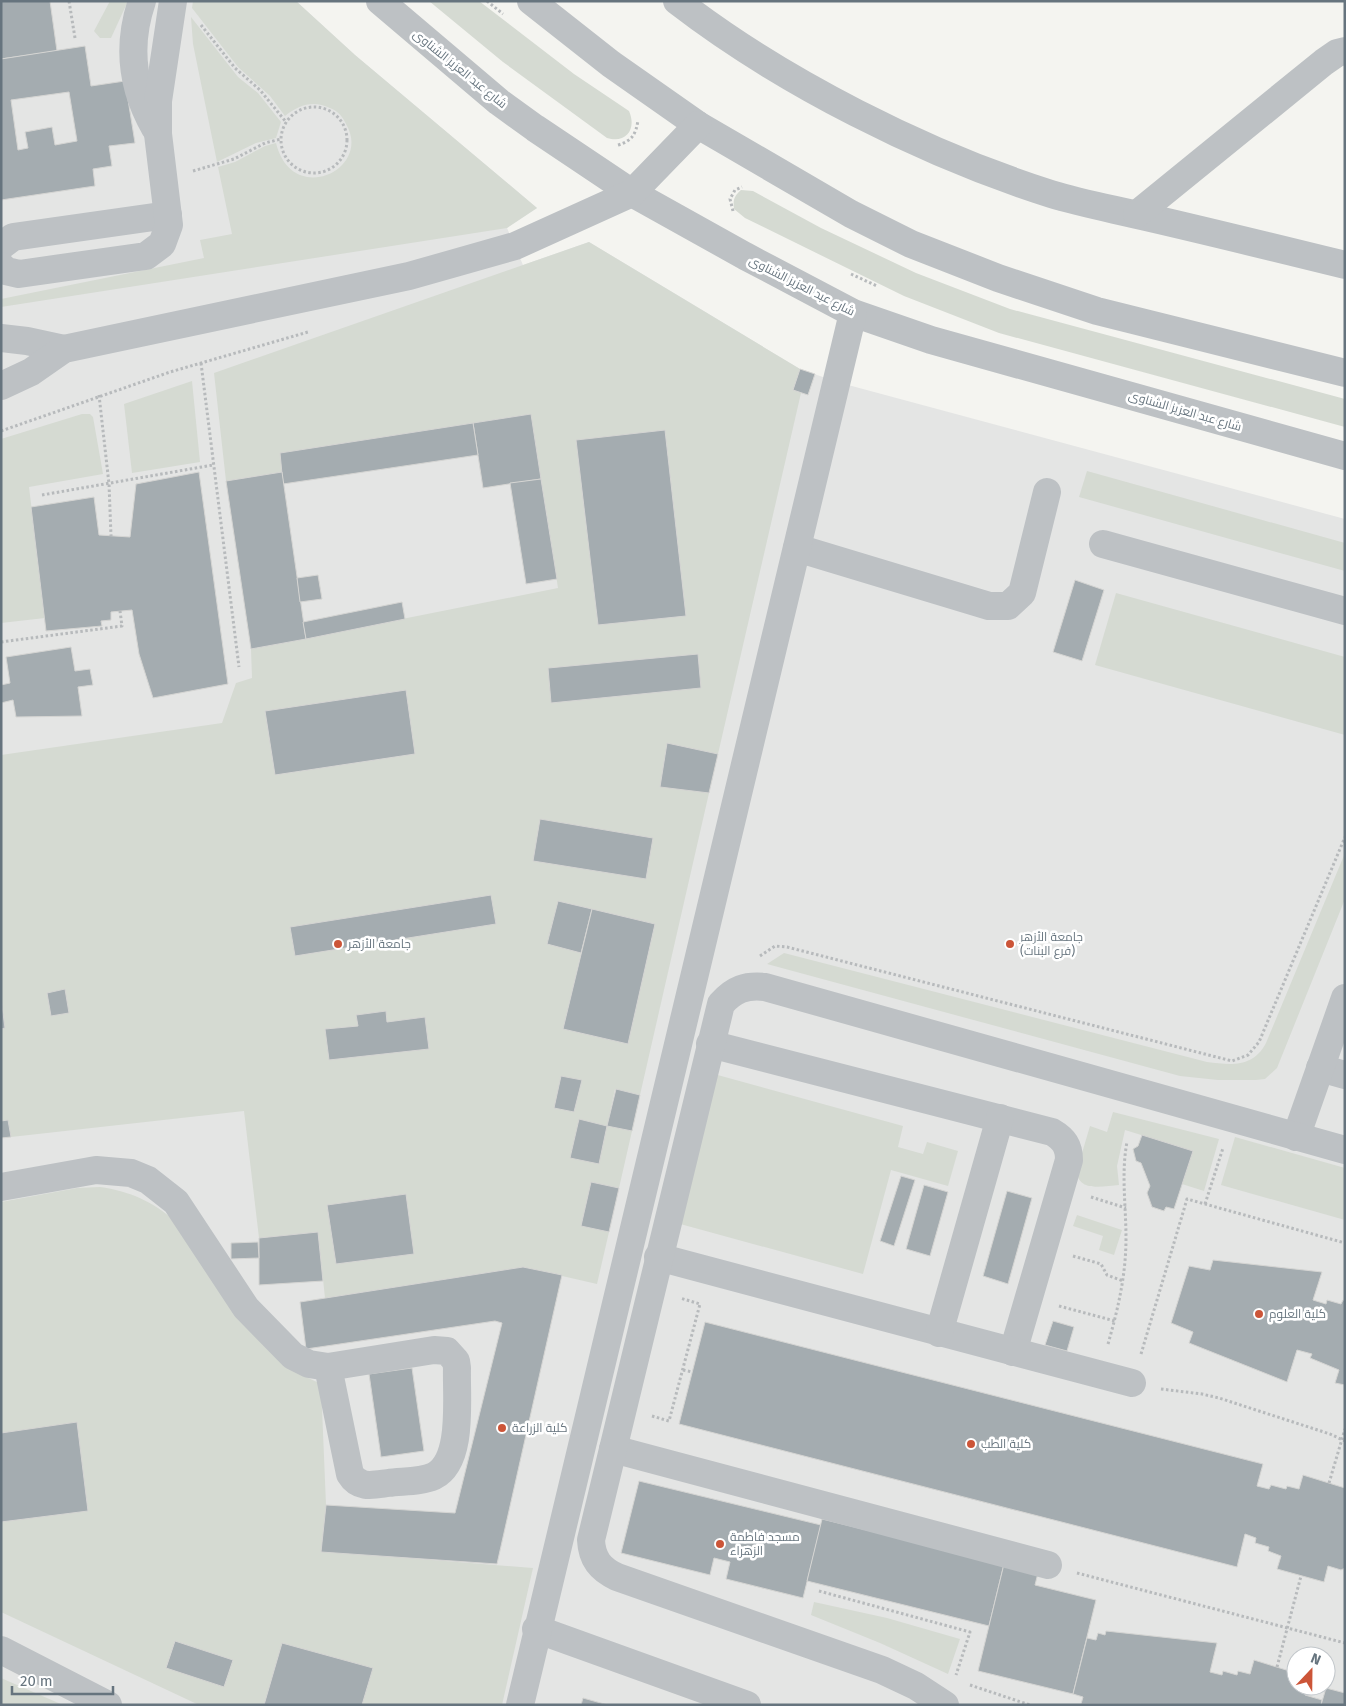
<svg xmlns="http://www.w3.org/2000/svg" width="1346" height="1706" font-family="'Fira Sans',Cairo,sans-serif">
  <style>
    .built { fill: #e4e5e4; fill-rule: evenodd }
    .green { fill: #d5dad2; fill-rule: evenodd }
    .building { fill: #a4acb0; stroke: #d5d5d3; fill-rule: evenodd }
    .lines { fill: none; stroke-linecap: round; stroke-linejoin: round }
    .path { stroke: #b7babc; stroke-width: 3; stroke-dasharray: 2.5 2.5; stroke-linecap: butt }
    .minor { stroke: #bdc1c4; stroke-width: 28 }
    .poi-dot { fill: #cc5538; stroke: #fff; stroke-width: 2 }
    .labels { text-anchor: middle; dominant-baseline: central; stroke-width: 5; stroke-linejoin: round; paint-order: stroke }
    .street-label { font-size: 12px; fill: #66747e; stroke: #fff }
    .poi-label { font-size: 12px; fill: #66747e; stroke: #fff; text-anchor: start }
  </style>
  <rect width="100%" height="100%" fill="#f4f4f0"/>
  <path class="built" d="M1 1H296L355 55 537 208 507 228 523 265 589 242 800 369 837 382 1345 519V1705H1ZM1296 1656H1326V1686H1296Z"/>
  <g class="green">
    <path d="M110 1H128L111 38H100L94 31Z"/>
    <path d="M193 1H296L355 55 537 208 507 228 1 307V299L204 258 200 240 232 234 218 167 235 162 265 146 276 143C292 208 373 169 346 124 343 117 338 111 330 108 313 100 299 105 285 116L270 96 238 67 192 8Z"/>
    <path d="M429 1H479L574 74 629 111C637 129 626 144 607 138L503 62Z"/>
    <path d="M191 17 238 77 258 93 281 122 276 138 256 143 217 162 193 44Z"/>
    <path d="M741 190 753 191 821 228 916 273 1010 309 1345 399V427L999 333 904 296 745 218 734 209C733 200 734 196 741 190Z"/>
    <path d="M589 242 800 369 793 390 801 393 718 754 667 743 660 786 709 793 640 1095 615 1089 607 1126 632 1131 619 1188 591 1182 581 1225 609 1232 597 1284 523 1267 325 1298 318 1232 259 1238 244 1111 11 1137 8 1120 1 1121V1029L5 1028 1 998V755L222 723 236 683 252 678 251 649 558 588 531 414 280 453 282 472 226 481 214 373ZM665 430 686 616 598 625 576 441ZM697 654 701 688 551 703 548 668ZM406 690 415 754 275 775 265 711ZM540 820 653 838 646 879 533 861ZM491 895 495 924 296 956 291 927ZM559 901 655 924 628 1044 563 1029 581 953 547 944ZM64 990 51 1016 47 993ZM386 1011 387 1022 425 1017 429 1049 329 1060 326 1029 358 1026 357 1015ZM561 1076 582 1081 574 1112 554 1108ZM579 1119 607 1126 599 1164 571 1158ZM406 1194 414 1254 336 1264 327 1205Z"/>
    <path d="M192 381 200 462 132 473 124 404Z"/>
    <path d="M82 414H90L93 417 103 474 29 487 45 618 1 623V439Z"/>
    <path d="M1087 471 1345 543V571L1079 497Z"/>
    <path d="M1116 593 1345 657V735L1095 665Z"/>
    <path d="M1345 853V899L1277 1068 1265 1079 1256 1080H1218L1180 1076 767 964 784 953 1207 1062C1231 1065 1253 1068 1266 1043Z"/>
    <path d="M714 1074 903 1126 898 1147 923 1154 927 1142 958 1151 948 1186 891 1170 863 1274 673 1222Z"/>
    <path d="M1113 1112 1219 1139 1204 1191 1182 1184 1193 1151 1125 1130 1117 1166 1119 1185C1104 1186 1077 1193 1077 1170L1090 1126 1107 1132Z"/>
    <path d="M1235 1137 1345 1168V1220L1221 1185Z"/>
    <path d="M100 1187C129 1191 152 1201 175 1221L302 1375 321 1384 326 1505 321 1551 533 1568 502 1705H362L372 1668 282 1643 264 1705H199L1 1612V1522L88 1510 77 1423 1 1433V1202L77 1188ZM175 1641 233 1660 166 1668Z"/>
    <path d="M1077 1215 1122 1230 1114 1255 1099 1250 1103 1236 1073 1226Z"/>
    <path d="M814 1602 887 1618 960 1639 948 1674 880 1643 811 1615Z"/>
    <path d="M1 1678 63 1705H1Z"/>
  </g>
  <g class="building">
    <path d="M1 1H50L57 51 1 59Z"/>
    <path d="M85 46 91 86 125 81 135 143 109 146 112 166 93 169 95 186 1 200V59ZM69 92 77 141 55 145 52 127 25 132 28 148 18 150 11 100Z"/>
    <path d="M800 369 815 374 808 395 793 390Z"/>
    <path d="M531 414 541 479 483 488 473 423Z"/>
    <path d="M473 423 478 455 283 484 280 453Z"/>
    <path d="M665 430 686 616 598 625 576 440Z"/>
    <path d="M199 472 228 684 153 698 139 654 132 610 111 612V620L101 621 102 626 46 631 31 507 94 497 99 535 130 537 136 484Z"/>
    <path d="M282 472 306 639 251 649 226 481Z"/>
    <path d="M541 479 557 579 526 584 510 483Z"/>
    <path d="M318 575 322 599 300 602 297 578Z"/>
    <path d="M1075 580 1104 590 1082 661 1053 652Z"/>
    <path d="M402 602 405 619 306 639 303 622Z"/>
    <path d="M71 647 75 671 90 669 93 685 78 687 82 716 16 717 13 700 1 703V685L10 683 6 657Z"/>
    <path d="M698 654 701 688 551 703 548 668Z"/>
    <path d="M406 690 415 754 275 775 265 711Z"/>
    <path d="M667 743 718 754 709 793 660 787Z"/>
    <path d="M540 819 653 838 646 879 533 861Z"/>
    <path d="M491 895 496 924 295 956 290 927Z"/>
    <path d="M558 901 592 909 581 953 547 944Z"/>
    <path d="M592 909 655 924 628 1044 563 1029Z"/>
    <path d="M65 989 69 1013 51 1016 47 993Z"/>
    <path d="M1 998 5 1028 1 1029Z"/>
    <path d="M386 1011 387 1022 425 1017 429 1049 329 1060 325 1029 358 1026 356 1015Z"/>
    <path d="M561 1076 582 1080 574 1112 554 1108Z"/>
    <path d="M616 1089 640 1095 632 1131 607 1126Z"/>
    <path d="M579 1119 607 1126 599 1164 570 1158Z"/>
    <path d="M8 1120 11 1137 1 1138V1121Z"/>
    <path d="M1142 1135 1193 1151 1174 1209 1166 1207 1164 1211 1152 1207 1147 1193 1150 1186 1141 1163 1136 1161 1133 1149 1138 1146Z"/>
    <path d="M901 1176 915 1180 894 1246 880 1241Z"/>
    <path d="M591 1182 619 1188 609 1232 581 1226Z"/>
    <path d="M924 1185 948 1192 930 1256 906 1249Z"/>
    <path d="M1007 1191 1032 1198 1008 1284 983 1276Z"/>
    <path d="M406 1194 414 1254 336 1264 327 1205Z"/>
    <path d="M318 1232 323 1281 259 1285V1238Z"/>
    <path d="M258 1242 259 1258 231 1259V1243Z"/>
    <path d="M1213 1260 1322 1272 1313 1300 1326 1304 1327 1300 1341 1304 1343 1300 1345 1301V1385L1335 1383 1339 1370 1310 1358 1312 1354 1297 1350 1287 1382 1189 1343 1193 1332 1171 1323 1189 1266 1210 1270Z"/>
    <path d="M523 1267 562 1275 497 1564 321 1552 326 1505 455 1513 502 1323 495 1321 306 1349 300 1302Z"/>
    <path d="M1053 1321 1074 1327 1067 1351 1045 1345Z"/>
    <path d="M705 1322 1263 1464 1257 1486 1269 1489 1271 1485 1286 1489 1287 1486 1299 1489 1303 1475 1345 1488V1568L1341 1570 1328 1566 1324 1582 1277 1569 1281 1556 1268 1551 1269 1547 1255 1543 1256 1538 1245 1534 1237 1567 679 1424Z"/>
    <path d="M412 1368 424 1451 381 1457 369 1374Z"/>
    <path d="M77 1422 88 1511 1 1522V1433Z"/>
    <path d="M639 1481 821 1525 803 1598 726 1579 730 1562 714 1558 710 1575 621 1553Z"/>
    <path d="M822 1519 1004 1564 989 1626 807 1581Z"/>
    <path d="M1004 1564 1038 1573 1035 1585 1096 1600 1073 1694 978 1671Z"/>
    <path d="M1106 1631 1217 1643 1210 1672 1222 1675 1223 1671 1237 1675 1238 1671 1250 1674 1254 1660 1296 1673 1295 1687 1306 1690 1305 1695 1322 1700 1321 1705 1081 1704 1083 1697 1073 1694 1087 1638 1096 1640 1098 1633 1105 1635Z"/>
    <path d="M175 1641 233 1660 224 1687 166 1668Z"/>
    <path d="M282 1643 373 1668 362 1705H264Z"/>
    <path d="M1326 1688 1345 1693V1705H1321Z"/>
    <path d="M583 1698 608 1705H581Z"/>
  </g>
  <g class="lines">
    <g class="path">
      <path d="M69 1 75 38"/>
      <path d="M487 1 503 14"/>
      <path d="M201 25 235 68 260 90 286 122"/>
      <circle cx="314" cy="140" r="33"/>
      <path d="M618 145C632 141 636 134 638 120"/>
      <path d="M193 171 234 159 265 143 281 139"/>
      <path d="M733 211 730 199 735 190 742 187"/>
      <path d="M851 274 877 286"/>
      <path d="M201 363 239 667"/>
      <path d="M99 395 109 484 111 536"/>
      <path d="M1 431 170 372 308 332"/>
      <path d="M42 495 213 465"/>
      <path d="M1 642 122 626 120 611"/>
      <path d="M760 956 775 946 787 947 1232 1061 1248 1055 1259 1042 1345 837"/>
      <path d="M1091 1197 1126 1208"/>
      <path d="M1205 1204 1223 1148"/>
      <path d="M1073 1256 1101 1264 1107 1275 1123 1281"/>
      <path d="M1059 1306 1115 1321"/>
      <path d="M1108 1344C1118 1309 1126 1275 1126 1238 1126 1206 1121 1173 1127 1142"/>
      <path d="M1141 1354 1187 1199 1345 1243"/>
      <path d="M683 1370 692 1372"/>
      <path d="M1161 1389 1202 1394 1219 1398 1330 1434 1345 1441"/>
      <path d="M652 1416 669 1421 700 1304 680 1298"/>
      <path d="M1329 1483 1345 1429"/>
      <path d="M1077 1573 1345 1643"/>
      <path d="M819 1591 970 1632 956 1675"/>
      <path d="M1277 1667 1301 1576"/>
      <path d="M970 1685 1030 1705"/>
    </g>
    <g class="minor">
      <path d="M142 1C127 45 132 88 155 128"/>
      <path d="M380 1 499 102 535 128 632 193 745 256 853 313 931 340 1345 456"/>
      <path d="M531 1 611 64 698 125 851 214 911 244 998 278 1097 311 1345 373"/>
      <path d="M677 1C782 82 925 154 1051 194 1084 204 1118 210 1150 218 1215 233 1280 249 1345 265"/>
      <path d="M1137 214 1324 62 1337 53 1345 51"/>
      <path d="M1 246 13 237 168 215"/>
      <path d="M1 266 6 271 19 274 146 256 162 244 169 225 158 134V101L173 1"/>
      <path d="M1 338 27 341 64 349"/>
      <path d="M1 386 31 372 64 349 409 276 515 246 632 193 698 125"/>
      <path d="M1103 544 1345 611"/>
      <path d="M797 548 989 606H1008L1022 593 1047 492"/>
      <path d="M710 1044 1052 1132C1064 1139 1069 1146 1069 1160L1013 1352"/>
      <path d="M1320 1068 1345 1075"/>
      <path d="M1296 1137 1345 998"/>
      <path d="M1 1187 96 1170 131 1173 148 1180 176 1202 246 1308 293 1356 309 1364 328 1367 434 1350 447 1351 456 1361 457 1368C456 1397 464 1461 434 1476 421 1482 402 1481 388 1483 373 1485 359 1489 350 1474L328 1367"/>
      <path d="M658 1257 1132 1383"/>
      <path d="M939 1333 1000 1118"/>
      <path d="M613 1449 1048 1565"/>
      <path d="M536 1629 747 1705"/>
      <path d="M1 1650 108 1705"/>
      <path d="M520 1705 853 313"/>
      <path d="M945 1705 916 1686 882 1670 617 1577C600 1569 592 1559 591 1540L721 1004C734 989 746 985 765 987L1345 1150"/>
    </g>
  </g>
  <g class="poi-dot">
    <circle cx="338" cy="944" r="5"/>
    <circle cx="1010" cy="944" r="5"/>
    <circle cx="1259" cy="1314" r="5"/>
    <circle cx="502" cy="1428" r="5"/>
    <circle cx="971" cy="1444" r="5"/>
    <circle cx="720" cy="1544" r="5"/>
  </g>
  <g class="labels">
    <g class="street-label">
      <text transform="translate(460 69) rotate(39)">شارع عبد العزيز الشناوى</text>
      <text transform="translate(802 286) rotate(27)">شارع عبد العزيز الشناوى</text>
      <text transform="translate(1185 411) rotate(16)">شارع عبد العزيز الشناوى</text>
    </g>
    <g class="poi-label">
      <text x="1020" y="937">جامعة الأزهر<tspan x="1020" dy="14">(فرع البنات)</tspan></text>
      <text x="348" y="944">جامعة الأزهر</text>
      <text x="1269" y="1314">كلية العلوم</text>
      <text x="512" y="1428">كلية الزراعة</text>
      <text x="981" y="1444">كلية الطب</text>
      <text x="730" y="1537">مسجد فاطمة<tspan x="730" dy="14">الزهراء</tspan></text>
    </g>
  </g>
  <rect width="1346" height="1706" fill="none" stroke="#66747e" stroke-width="5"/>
  <g transform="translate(1311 1671) rotate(22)"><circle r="24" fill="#ffffff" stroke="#c2c7cb"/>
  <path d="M0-4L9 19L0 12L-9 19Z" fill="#cc5538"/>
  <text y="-8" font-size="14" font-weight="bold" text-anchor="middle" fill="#66747e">N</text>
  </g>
  <path d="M12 1686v8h101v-8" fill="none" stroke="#66747e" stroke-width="2.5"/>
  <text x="20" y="1686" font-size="15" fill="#66747e" stroke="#ffffff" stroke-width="4" paint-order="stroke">20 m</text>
</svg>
